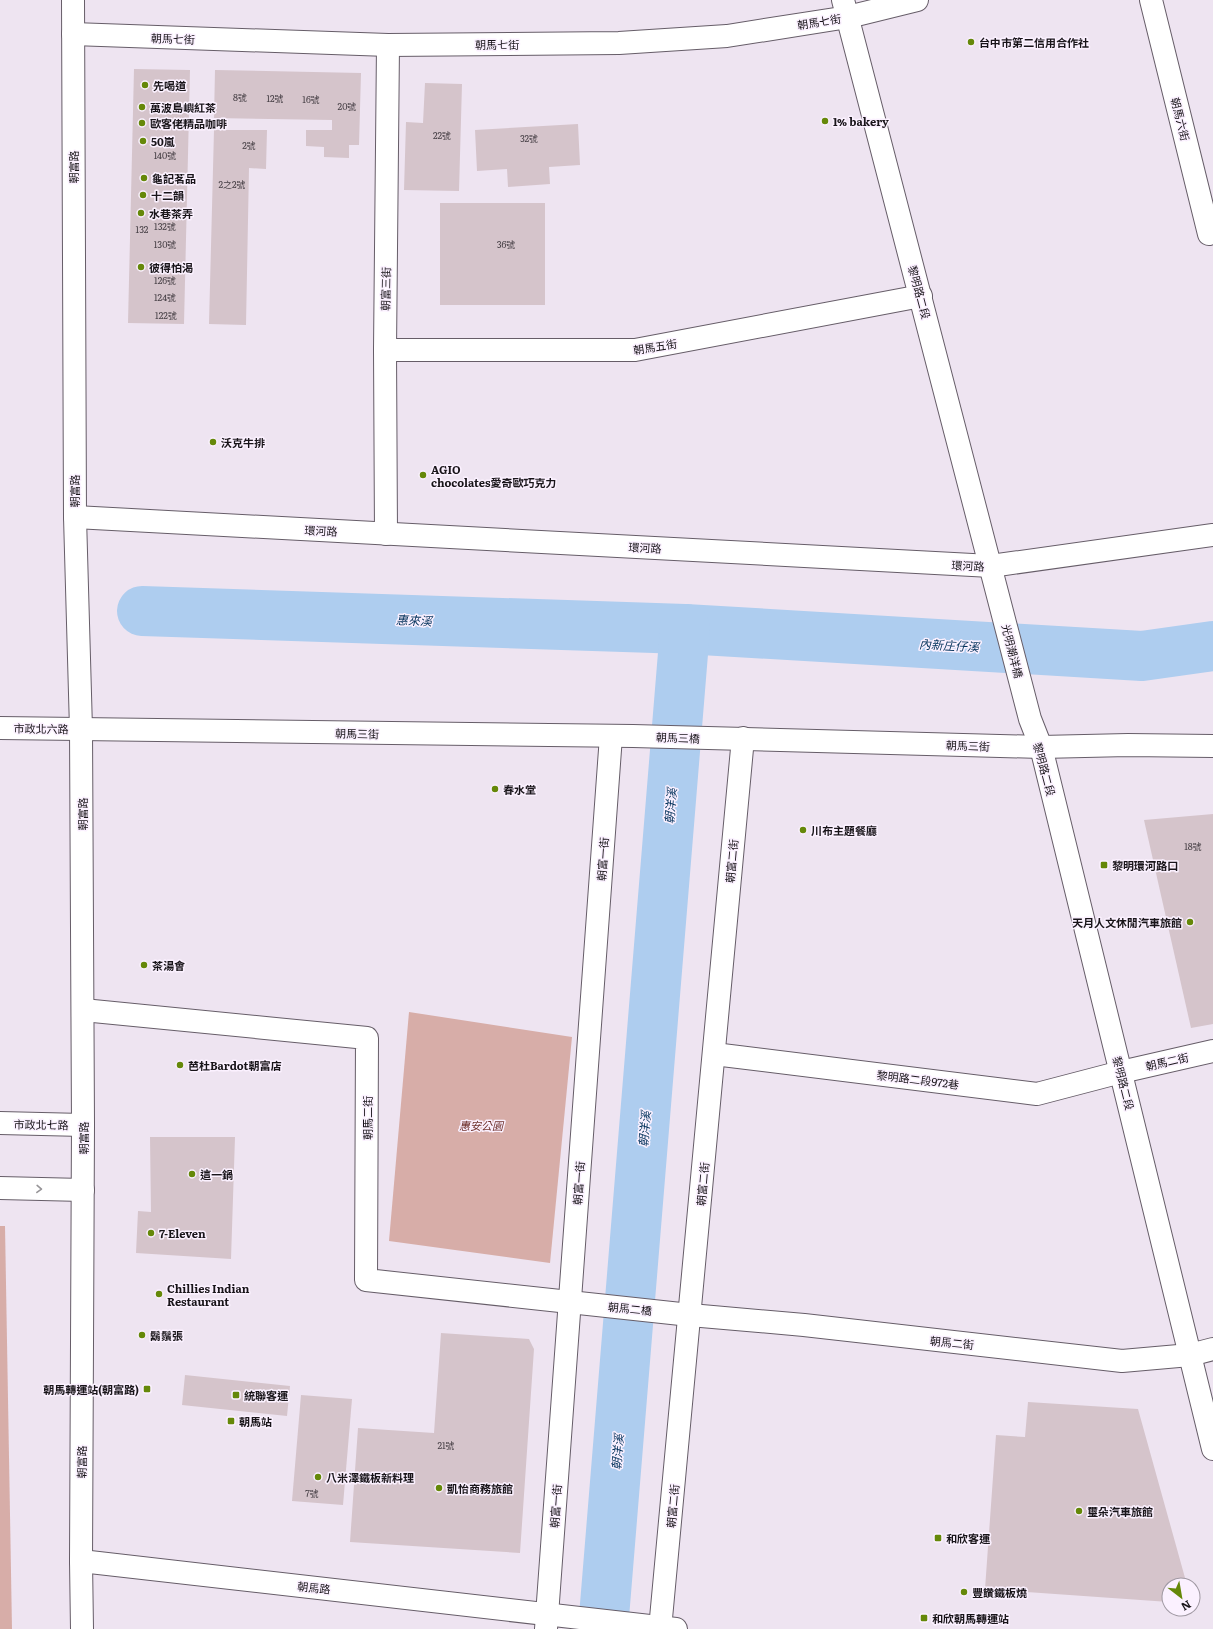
<svg xmlns="http://www.w3.org/2000/svg" width="1213" height="1629" font-family="Literata,'Noto Sans TC',serif">
  <style>
    .green { fill: #d7ada8 }
    .lines { fill: none; stroke-linecap: round; stroke-linejoin: round }
    .river { stroke: #aecdef; stroke-width: 50 }
    .building { fill: #d5c4cb }
    .minor-casing { stroke: #665d68; stroke-width: 24 }
    .major-casing { stroke: #665d68; stroke-width: 24 }
    .minor { stroke: #fff; stroke-width: 22 }
    .major { stroke: #fff; stroke-width: 22 }
    .oneway { stroke: #979598 }
    .poi-dot { fill: #658809; stroke: #fbf1ff; stroke-width: 1.5 }
    .labels { text-anchor: middle; dominant-baseline: central; stroke-width: 3; stroke-linejoin: round; paint-order: stroke }
    .number-label { font-size: 9px; fill: #474046 }
    .street-label { font-size: 11px; fill: #181419; stroke: #fbf1ff }
    .poi-label { font-size: 11px; font-weight: bold; fill: #181419; stroke: #fbf1ff; text-anchor: start }
    .park-label { font-size: 11px; font-style: italic; fill: #723430; stroke: #fbf1ff }
    .water-label { font-size: 12px; font-style: italic; fill: #02315b; stroke: #fbf1ff }
  </style>
  <rect width="100%" height="100%" fill="#eee4f1"/>
  <g class="green">
    <path d="M409 1012 572 1037 550 1263 389 1241Z"/>
    <path d="M0 1226H5L12 1629H0Z"/>
  </g>
  <g class="lines">
    <g class="river">
      <path d="M142 611 685 629 1142 656 1213 646"/>
      <path d="M603 1629 685 629"/>
    </g>
  </g>
  <g class="building">
    <path d="M134 69 190 70 184 324 128 323Z"/>
    <path d="M215 70 361 73 359 145H349V158L324 157V147L306 146V130H332V120L214 118Z"/>
    <path d="M425 83 462 84 459 191 404 190 406 122 423 123Z"/>
    <path d="M578 124 580 165 549 167 550 184 508 187 507 169 477 171 475 130Z"/>
    <path d="M214 130H267L266 169 249 168 246 325 209 324Z"/>
    <rect x="440" y="203" width="105" height="102"/>
    <path d="M1213 814V1024L1191 1028 1144 820Z"/>
    <path d="M150 1137H235L231 1259 136 1253 138 1211 151 1212Z"/>
    <path d="M441 1333 529 1339 534 1349 520 1553 350 1542 358 1428 434 1433Z"/>
    <path d="M185 1375 290 1386 287 1416 182 1405Z"/>
    <path d="M301 1395 352 1399 343 1505 292 1501Z"/>
    <path d="M1028 1402 1138 1409 1187 1585H1169V1602L985 1589 996 1435 1025 1437Z"/>
  </g>
  <g class="lines">
    <g class="minor-casing">
      <g id="minor">
        <path d="M73 0 75 517 81 729 83 1125 81 1561 82 1629"/>
        <path d="M1151 0 1209 234 1213 233"/>
        <path d="M73 34 388 45 619 43 727 36 848 17 917 0"/>
        <path d="M385 350H635L921 296"/>
        <path d="M75 517 991 566 1213 535"/>
        <path d="M386 534 385 350 388 45"/>
        <path d="M0 728 633 736 1041 747 1128 745 1213 746"/>
        <path d="M83 1010 367 1038 366 1280 690 1315 804 1325 1122 1361 1190 1355 1213 1349"/>
        <path d="M714 1054 1037 1094 1121 1072 1213 1051"/>
        <path d="M0 1123 83 1125"/>
        <path d="M0 1188 83 1190"/>
        <path d="M81 1561 676 1629"/>
        <path d="M546 1629 611 736"/>
        <path d="M660 1629 743 738"/>
      </g>
    </g>
    <g class="major-casing">
      <path id="major" d="M843 0 1030 719 1041 747 1213 1449"/>
    </g>
    <use href="#minor" class="minor"/>
    <use href="#major" class="major"/>
  </g>
  <defs><path id="oneway-chevron" d="M-2-3.5L2.5 0L-2 3.5" fill="none" stroke-width="1.6" stroke-linecap="round" stroke-linejoin="round"/></defs>
  <use class="oneway" href="#oneway-chevron" transform="translate(39 1189) rotate(2)"/>
  <g class="poi-dot">
    <circle cx="971" cy="42" r="4"/>
    <circle cx="145" cy="85" r="4"/>
    <circle cx="142" cy="107" r="4"/>
    <circle cx="825" cy="121" r="4"/>
    <circle cx="142" cy="123" r="4"/>
    <circle cx="143" cy="141" r="4"/>
    <circle cx="144" cy="178" r="4"/>
    <circle cx="143" cy="195" r="4"/>
    <circle cx="141" cy="213" r="4"/>
    <circle cx="141" cy="267" r="4"/>
    <circle cx="213" cy="442" r="4"/>
    <circle cx="423" cy="475" r="4"/>
    <circle cx="495" cy="789" r="4"/>
    <circle cx="803" cy="830" r="4"/>
    <rect x="1100" y="861" width="8" height="8" rx="2"/>
    <circle cx="1190" cy="922" r="4"/>
    <circle cx="144" cy="965" r="4"/>
    <circle cx="180" cy="1065" r="4"/>
    <circle cx="192" cy="1174" r="4"/>
    <circle cx="151" cy="1233" r="4"/>
    <circle cx="159" cy="1294" r="4"/>
    <circle cx="142" cy="1335" r="4"/>
    <rect x="143" y="1385" width="8" height="8" rx="2"/>
    <rect x="232" y="1391" width="8" height="8" rx="2"/>
    <rect x="227" y="1417" width="8" height="8" rx="2"/>
    <circle cx="318" cy="1477" r="4"/>
    <circle cx="439" cy="1488" r="4"/>
    <circle cx="1079" cy="1511" r="4"/>
    <rect x="934" y="1534" width="8" height="8" rx="2"/>
    <circle cx="964" cy="1592" r="4"/>
    <rect x="920" y="1614" width="8" height="8" rx="2"/>
  </g>
  <g class="labels">
    <g class="number-label">
      <text x="240" y="97">8號</text>
      <text x="275" y="98">12號</text>
      <text x="311" y="99">16號</text>
      <text x="347" y="106">20號</text>
      <text x="442" y="135">22號</text>
      <text x="529" y="138">32號</text>
      <text x="249" y="145">2號</text>
      <text x="165" y="155">140號</text>
      <text x="232" y="184">2之2號</text>
      <text x="165" y="226">132號</text>
      <text x="142" y="229">132</text>
      <text x="165" y="244">130號</text>
      <text x="506" y="244">36號</text>
      <text x="165" y="280">126號</text>
      <text x="165" y="297">124號</text>
      <text x="166" y="315">122號</text>
      <text x="1193" y="846">18號</text>
      <text x="446" y="1445">21號</text>
      <text x="312" y="1493">7號</text>
    </g>
    <g class="street-label">
      <text transform="translate(819 21) rotate(-9)">朝馬七街</text>
      <text transform="translate(173 38) rotate(2)">朝馬七街</text>
      <text x="497" y="44">朝馬七街</text>
      <text transform="translate(1181 119) rotate(76)">朝馬六街</text>
      <text transform="translate(73 167) rotate(-90)">朝富路</text>
      <text transform="translate(385 289) rotate(-89)">朝富三街</text>
      <text transform="translate(920 292) rotate(75)">黎明路二段</text>
      <text transform="translate(655 346) rotate(-9)">朝馬五街</text>
      <text transform="translate(74 491) rotate(-90)">朝富路</text>
      <text transform="translate(321 530) rotate(3)">環河路</text>
      <text transform="translate(645 547) rotate(3)">環河路</text>
      <text transform="translate(968 565) rotate(3)">環河路</text>
      <text transform="translate(1013 651) rotate(76)">光明潮洋橋</text>
      <text transform="translate(41 728) rotate(1)">市政北六路</text>
      <text transform="translate(357 733) rotate(1)">朝馬三街</text>
      <text transform="translate(678 737) rotate(2)">朝馬三橋</text>
      <text transform="translate(968 745) rotate(2)">朝馬三街</text>
      <text transform="translate(1045 769) rotate(75)">黎明路二段</text>
      <text transform="translate(82 814) rotate(-90)">朝富路</text>
      <text transform="translate(602 859) rotate(-86)">朝富一街</text>
      <text transform="translate(731 861) rotate(-85)">朝富二街</text>
      <text transform="translate(1167 1061) rotate(-13)">朝馬二街</text>
      <text transform="translate(918 1079) rotate(7)">黎明路二段972巷</text>
      <text transform="translate(1124 1083) rotate(76)">黎明路二段</text>
      <text transform="translate(367 1118) rotate(-90)">朝馬二街</text>
      <text transform="translate(41 1124) rotate(1)">市政北七路</text>
      <text transform="translate(83 1138) rotate(-90)">朝富路</text>
      <text transform="translate(578 1183) rotate(-86)">朝富一街</text>
      <text transform="translate(702 1184) rotate(-85)">朝富二街</text>
      <text transform="translate(630 1308) rotate(6)">朝馬二橋</text>
      <text transform="translate(952 1342) rotate(6)">朝馬二街</text>
      <text transform="translate(81 1462) rotate(-89)">朝富路</text>
      <text transform="translate(555 1506) rotate(-86)">朝富一街</text>
      <text transform="translate(672 1506) rotate(-85)">朝富二街</text>
      <text transform="translate(314 1587) rotate(6)">朝馬路</text>
    </g>
    <g class="poi-label">
      <text x="979" y="42">台中市第二信用合作社</text>
      <text x="153" y="85">先喝道</text>
      <text x="150" y="107">萬波島嶼紅茶</text>
      <text x="833" y="121">1% bakery</text>
      <text x="150" y="123">歐客佬精品咖啡</text>
      <text x="151" y="141">50嵐</text>
      <text x="152" y="178">龜記茗品</text>
      <text x="151" y="195">十二韻</text>
      <text x="149" y="213">水巷茶弄</text>
      <text x="149" y="267">彼得怕渴</text>
      <text x="221" y="442">沃克牛排</text>
      <text x="431" y="469">AGIO<tspan x="431" dy="13">chocolates愛奇歐巧克力</tspan></text>
      <text x="503" y="789">春水堂</text>
      <text x="811" y="830">川布主題餐廳</text>
      <text x="1112" y="865">黎明環河路口</text>
      <text x="1182" y="922" text-anchor="end">天月人文休閒汽車旅館</text>
      <text x="152" y="965">茶湯會</text>
      <text x="188" y="1065">芭杜Bardot朝富店</text>
      <text x="200" y="1174">這一鍋</text>
      <text x="159" y="1233">7-Eleven</text>
      <text x="167" y="1288">Chillies Indian<tspan x="167" dy="13">Restaurant</tspan></text>
      <text x="150" y="1335">鬍鬚張</text>
      <text x="139" y="1389" text-anchor="end">朝馬轉運站(朝富路)</text>
      <text x="244" y="1395">統聯客運</text>
      <text x="239" y="1421">朝馬站</text>
      <text x="326" y="1477">八米澤鐵板新料理</text>
      <text x="447" y="1488">凱怡商務旅館</text>
      <text x="1087" y="1511">璽朵汽車旅館</text>
      <text x="946" y="1538">和欣客運</text>
      <text x="972" y="1592">豐饡鐵板燒</text>
      <text x="932" y="1618">和欣朝馬轉運站</text>
    </g>
    <g class="park-label">
      <text x="481" y="1125">惠安公園</text>
    </g>
    <g class="water-label">
      <text transform="translate(414 620) rotate(2)">惠來溪</text>
      <text transform="translate(949 645) rotate(3)">內新庄仔溪</text>
      <text transform="translate(670 806) rotate(-85)">朝洋溪</text>
      <text transform="translate(644 1129) rotate(-85)">朝洋溪</text>
      <text transform="translate(617 1452) rotate(-85)">朝洋溪</text>
    </g>
  </g>
  <g transform="translate(1181 1597) rotate(149)"><circle r="19" fill="#fbf1ff" stroke="#a099a3"/>
  <path d="M0-3L7 15L0 10L-7 15Z" fill="#658809"/>
  <text y="-6" font-size="11" font-weight="bold" text-anchor="middle" fill="#181419">N</text>
  </g>
</svg>
